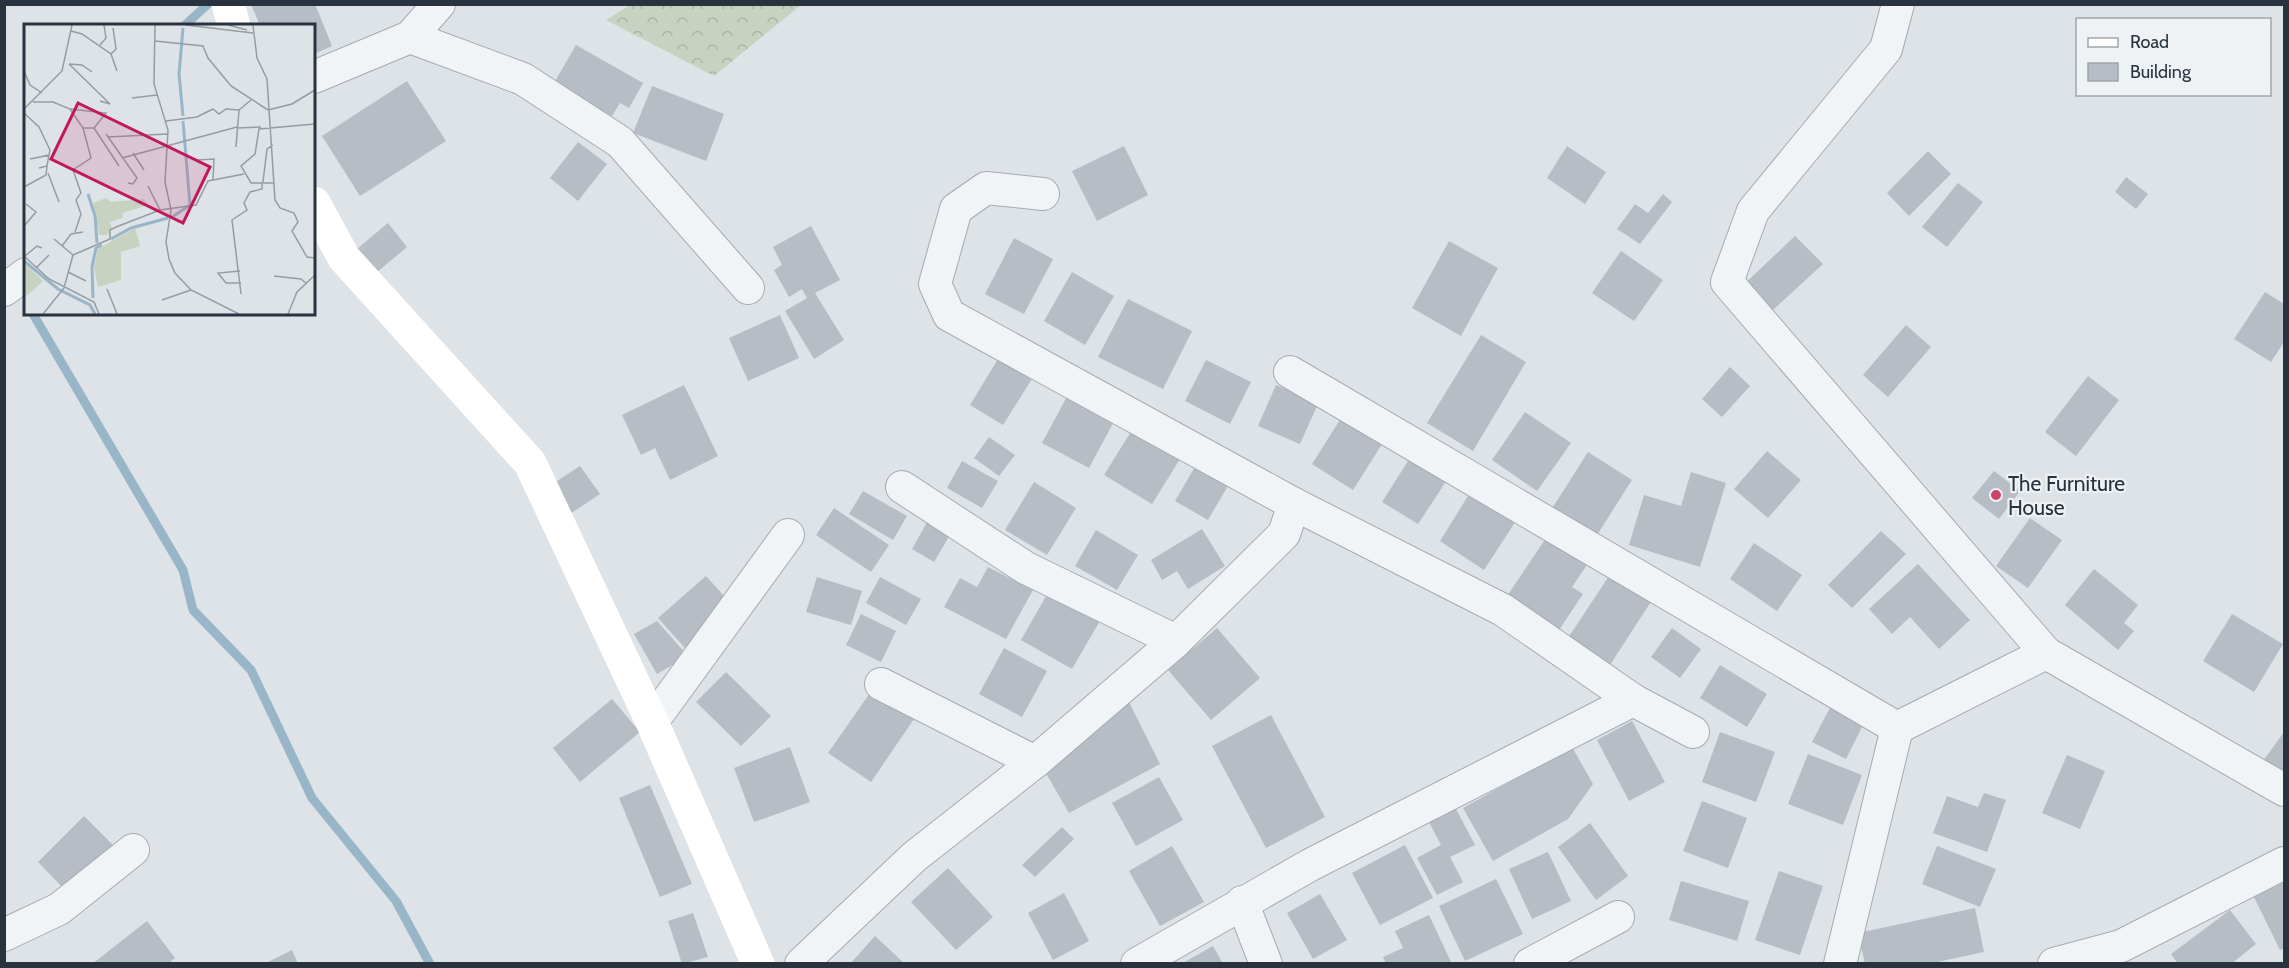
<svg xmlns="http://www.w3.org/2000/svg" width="2289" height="968" font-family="Cabin,sans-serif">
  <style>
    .forest { fill: url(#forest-crowns) }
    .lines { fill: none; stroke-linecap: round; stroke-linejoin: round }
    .stream { stroke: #99b6c8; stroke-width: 9 }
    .building { fill: #b6bdc5 }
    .street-casing { stroke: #a4abb2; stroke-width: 34 }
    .street { stroke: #f1f4f6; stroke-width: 32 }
    .secondary { stroke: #fff; stroke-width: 33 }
    .poi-dot { fill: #cd446b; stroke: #eef2f5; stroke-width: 2 }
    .labels { text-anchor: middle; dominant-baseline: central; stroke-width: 4.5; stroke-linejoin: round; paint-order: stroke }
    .poi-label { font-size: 21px; fill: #28333f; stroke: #eef2f5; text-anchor: start }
    .inset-river { fill: none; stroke: #99b6c8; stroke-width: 3 }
    .inset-road { fill: none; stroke: #959da4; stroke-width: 1.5 }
    .view { fill: #c2185b; fill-opacity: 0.15; stroke: #c2185b; stroke-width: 3 }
    .inset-edge { fill: none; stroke: #28333f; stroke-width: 3 }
  </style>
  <defs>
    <pattern id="forest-crowns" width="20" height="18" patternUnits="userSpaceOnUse" patternTransform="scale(1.5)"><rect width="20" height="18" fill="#c7d2c0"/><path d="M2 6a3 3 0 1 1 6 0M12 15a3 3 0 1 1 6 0" fill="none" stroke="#abb5a6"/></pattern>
  </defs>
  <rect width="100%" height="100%" fill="#dee3e8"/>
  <path class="forest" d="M630 5V4L801 5 714 76 606 20Z"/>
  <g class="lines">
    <g class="stream">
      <path d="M184 26 208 4"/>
      <path d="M33 314 183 570 193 610 251 670 312 798 396 901 430 964"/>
    </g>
  </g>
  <g class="building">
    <path d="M251 4H315L332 46 314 54V26H260Z"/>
    <path d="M576 45 643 83 629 108 620 103 612 116 554 83Z"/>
    <path d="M407 81 446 141 360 196 322 136Z"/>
    <path d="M652 86 724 114 706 161 633 133Z"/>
    <path d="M578 142 607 164 578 201 550 178Z"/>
    <path d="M1124 146 1148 195 1097 221 1072 171Z"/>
    <path d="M1567 146 1606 172 1585 204 1547 178Z"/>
    <path d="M1928 151 1951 174 1909 216 1887 193Z"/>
    <path d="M2126 177 2148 194 2136 209 2115 192Z"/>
    <path d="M1958 183 1983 202 1947 247 1922 227Z"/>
    <path d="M1663 194 1672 202 1640 244 1617 229 1635 204 1648 213Z"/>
    <path d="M388 223 407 247 370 278 351 254Z"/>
    <path d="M811 226 840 280 815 293 844 340 814 359 785 311 807 298 802 289 789 297 774 270 782 265 773 247Z"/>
    <path d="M1795 236 1823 264 1763 319 1737 291Z"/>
    <path d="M1014 238 1053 259 1024 314 985 294Z"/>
    <path d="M1449 241 1498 268 1461 336 1412 308Z"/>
    <path d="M1621 251 1663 280 1634 321 1592 293Z"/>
    <path d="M1072 272 1114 296 1085 345 1044 321Z"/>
    <path d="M2265 292 2284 304V342L2271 362 2234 339Z"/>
    <path d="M1128 299 1192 331 1163 389 1098 357Z"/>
    <path d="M780 315 799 358 748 381 729 338Z"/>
    <path d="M1906 325 1931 347 1888 397 1863 375Z"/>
    <path d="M1481 335 1526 362 1473 451 1427 423Z"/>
    <path d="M1001 354 1035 374 1003 425 970 405Z"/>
    <path d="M1206 360 1251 382 1230 424 1185 401Z"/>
    <path d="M1730 367 1750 386 1722 417 1702 399Z"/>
    <path d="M2088 376 2119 400 2076 456 2045 432Z"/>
    <path d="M684 385 718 456 670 480 655 448 641 455 622 415Z"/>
    <path d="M1276 385 1318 404 1300 444 1258 426Z"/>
    <path d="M1071 389 1118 414 1089 468 1042 443Z"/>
    <path d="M1525 412 1571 443 1537 491 1492 460Z"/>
    <path d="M1343 415 1384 441 1353 490 1312 464Z"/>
    <path d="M1137 422 1185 451 1152 504 1104 475Z"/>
    <path d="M989 437 1015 455 999 476 974 458Z"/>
    <path d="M1415 450 1451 474 1418 524 1382 502Z"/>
    <path d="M1767 451 1801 480 1768 518 1734 489Z"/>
    <path d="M1588 452 1632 480 1597 535 1553 507Z"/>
    <path d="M962 461 998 481 982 508 947 488Z"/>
    <path d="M1196 465 1229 484 1208 520 1175 501Z"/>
    <path d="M580 466 600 494 570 514 551 485Z"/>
    <path d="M1994 471 2020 491 1999 519 1972 498Z"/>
    <path d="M1691 472 1726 483 1700 567 1629 545 1644 495 1681 506Z"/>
    <path d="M1034 482 1076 508 1047 555 1005 530Z"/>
    <path d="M1473 488 1519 516 1484 570 1440 541Z"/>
    <path d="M863 491 907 516 893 540 849 514Z"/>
    <path d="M834 508 889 545 871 572 816 535Z"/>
    <path d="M931 515 954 528 934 562 912 549Z"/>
    <path d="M2030 518 2062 540 2028 588 1996 566Z"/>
    <path d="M1202 529 1225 566 1188 589 1177 571 1162 580 1151 560Z"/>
    <path d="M1552 529 1593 556 1572 587 1583 594 1559 630 1507 596Z"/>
    <path d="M1096 530 1138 555 1117 590 1075 566Z"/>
    <path d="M1881 531 1906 554 1852 608 1828 585Z"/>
    <path d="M1754 543 1802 575 1777 611 1730 579Z"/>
    <path d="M1918 564 1970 620 1939 649 1910 617 1892 634 1869 609Z"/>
    <path d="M988 567 1033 590 1006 639 944 607 960 578 977 587Z"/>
    <path d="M2094 569 2138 605 2124 623 2134 631 2118 650 2065 605Z"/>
    <path d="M1611 573 1652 600 1610 665 1568 638Z"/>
    <path d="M706 576 733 606 685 648 658 618Z"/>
    <path d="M817 577 862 591 851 625 806 612Z"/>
    <path d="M880 577 921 599 906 625 866 603Z"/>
    <path d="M1050 589 1101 619 1072 669 1021 640Z"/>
    <path d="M861 614 896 631 881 662 846 645Z"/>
    <path d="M2232 614 2283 644 2254 692 2203 661Z"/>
    <path d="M657 621 688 656 657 674 634 634Z"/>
    <path d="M1217 628 1260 678 1211 720 1168 670Z"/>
    <path d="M1672 628 1701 649 1680 678 1651 657Z"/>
    <path d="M1004 648 1047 671 1022 717 979 694Z"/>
    <path d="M1720 665 1767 694 1747 727 1700 698Z"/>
    <path d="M726 672 771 716 741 746 696 702Z"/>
    <path d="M872 690 914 719 871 782 828 753Z"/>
    <path d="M612 699 640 732 580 782 553 748Z"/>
    <path d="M1128 700 1160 764 1069 813 1043 768Z"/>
    <path d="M1834 700 1867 717 1846 759 1812 742Z"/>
    <path d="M1271 715 1325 817 1266 848 1212 746Z"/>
    <path d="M1632 721 1665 782 1629 801 1597 740Z"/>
    <path d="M1720 732 1775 752 1756 802 1702 782Z"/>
    <path d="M2284 732V777L2263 761Z"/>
    <path d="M790 747 810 802 754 822 734 768Z"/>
    <path d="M1572 747 1593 784 1568 819 1493 861 1463 808Z"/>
    <path d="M1808 754 1862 775 1843 825 1788 804Z"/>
    <path d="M2067 755 2105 771 2080 829 2042 813Z"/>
    <path d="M1159 777 1183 820 1136 846 1112 803Z"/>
    <path d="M650 785 692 884 660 897 619 798Z"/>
    <path d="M1984 793 2006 800 1987 852 1933 833 1947 796 1978 807Z"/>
    <path d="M1702 801 1747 818 1728 868 1683 851Z"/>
    <path d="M1456 809 1475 845 1450 857 1463 882 1437 895 1417 858 1441 845 1429 822Z"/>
    <path d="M84 816 115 847 69 894 38 862Z"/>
    <path d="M1590 823 1628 876 1596 900 1558 847Z"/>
    <path d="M1062 827 1074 839 1035 877 1022 865Z"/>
    <path d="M1405 845 1433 898 1380 925 1352 873Z"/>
    <path d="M1172 846 1204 902 1160 926 1129 871Z"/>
    <path d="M1937 846 1996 869 1980 907 1922 884Z"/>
    <path d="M1548 852 1571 901 1532 919 1509 869Z"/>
    <path d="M948 868 993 917 956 950 911 902Z"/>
    <path d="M1779 871 1823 886 1800 955 1755 940Z"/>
    <path d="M1496 879 1523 934 1465 961 1439 906Z"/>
    <path d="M2284 880V948L2280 950 2253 895Z"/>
    <path d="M1681 881 1749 901 1737 941 1669 920Z"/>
    <path d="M1064 893 1089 941 1053 960 1028 913Z"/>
    <path d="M1320 894 1347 940 1313 959 1287 913Z"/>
    <path d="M1975 908 1984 952 1928 964H1865L1858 933Z"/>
    <path d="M2230 910 2256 944 2231 964H2178L2171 954Z"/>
    <path d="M693 913 708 957 682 964 668 921Z"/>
    <path d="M1429 915 1452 964H1386L1383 957 1403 948 1395 931Z"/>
    <path d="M147 921 175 958 168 964H92Z"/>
    <path d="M875 936 905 964H850Z"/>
    <path d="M1213 946 1223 964H1181Z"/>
    <path d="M292 950 298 964H264Z"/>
  </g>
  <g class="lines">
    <g class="street-casing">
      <g id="street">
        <path d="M1898 4 1886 49 1753 211 1727 282 2046 653"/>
        <path d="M410 37 523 79 620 142 748 288"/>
        <path d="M314 77 410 37 439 4"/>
        <path d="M1043 194 986 188 956 209 935 284 949 315 1294 504 1503 610 1633 700 1693 732"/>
        <path d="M4 290 26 274"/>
        <path d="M1290 372 1897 728 2046 653 2284 790"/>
        <path d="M902 487 1026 568 1176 641"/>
        <path d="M881 684 1035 762"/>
        <path d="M652 722 788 535"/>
        <path d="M1242 902 1266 964"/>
        <path d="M4 935 59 909 133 850"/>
        <path d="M801 964 914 857 1035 762 1176 641 1284 534 1294 504"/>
        <path d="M1137 964 1310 865 1633 700"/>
        <path d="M1530 964 1618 917"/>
        <path d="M1840 964 1897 728"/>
        <path d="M2054 964 2121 946 2284 863"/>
      </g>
    </g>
    <use href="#street" class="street"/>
    <g class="secondary">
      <path d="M228 4 234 26"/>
      <path d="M314 203 344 258 530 463 652 722 758 964"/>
    </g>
  </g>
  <circle class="poi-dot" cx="1996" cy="495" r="6"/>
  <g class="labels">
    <g class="poi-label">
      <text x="2008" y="483">The Furniture<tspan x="2008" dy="24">House</tspan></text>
    </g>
  </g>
  <g transform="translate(24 24)">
    <rect width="291" height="291" fill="#dee3e8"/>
    <path d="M82 174 87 178 120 175 124 181 98 189 99 194 86 198 88 204 83 211H75L69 179ZM111 204 116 222 97 228V256L74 263 70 243 74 225ZM0 239 19 257 0 274Z" fill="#c7d2c0"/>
    <path class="inset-river" d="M159 92 155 50 159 4M64 170 71 192 73 219M148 193 166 181 159 97M87 215 107 204 144 194M0 237 34 265 66 281 71 290M69 274 68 243 72 224 78 221"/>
    <path class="inset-road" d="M131 1 130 60 144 106 141 158 147 186 142 218 145 235 151 249 167 266 215 290M162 1 229 9M204 1 223 6M229 1 233 34 243 55 251 176 256 184 270 189 274 198 268 207 283 233 291 234M47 7 58 10 87 30 93 47M131 17 179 22 184 34 207 62 244 86M76 21 82 14 80 1M87 30 92 25 89 4M45 40 86 80 76 77M45 40 58 41 68 48M0 47 6 61 18 69M108 74 133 71M9 78H29L46 85 59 104H70L95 142M0 85 38 47 48 1M46 85 82 89 70 104M244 86 268 80 291 66M0 89 15 103 26 126 25 131 6 135M142 97 173 93 189 85 195 90 202 85 215 86M213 104 237 103M82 110 113 154 109 160 104 159M84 113 143 110M212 123 215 86 227 76M109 129 120 146M98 134 213 103M172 136 190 135 189 156M15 144 23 142 25 131M24 149 35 178M239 158 243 125 249 121M250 159H227L217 142 231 130 235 105 291 100M124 162 136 186M0 163 22 151 23 142M0 202 12 188 2 180M51 208 57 190 52 176 57 169 49 146 67 134 59 104M38 222 47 210 59 208M49 231 86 215V206L92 203 136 186 172 181 184 157 220 150M0 232 25 255 70 278 75 290M1 232 13 222 18 224M12 244 25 231M216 247 194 249 202 259H217M44 248 62 257M250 252 277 255 282 259M83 265 93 290M217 270 208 196 223 186 220 179 226 168 238 165V158M138 276 167 266M19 290 40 264 49 231 30 215M264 290 273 268 291 251"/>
    <path class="view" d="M54 79 186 143 159 199 27 135Z"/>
    <rect width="291" height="291" class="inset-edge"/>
  </g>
  <rect width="2289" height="968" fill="none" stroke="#28333f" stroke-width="12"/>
  <rect x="2076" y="18" width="195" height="78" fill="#eef2f5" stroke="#9fa6ac" stroke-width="1.5"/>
  <rect x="2088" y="38" width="30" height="9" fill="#ffffff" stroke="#9fa6ac" stroke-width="1.5"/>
  <text x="2130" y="48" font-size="18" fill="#28333f">Road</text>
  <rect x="2088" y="63" width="30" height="18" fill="#b6bdc5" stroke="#9fa6ac" stroke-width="1.5"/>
  <text x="2130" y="78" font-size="18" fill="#28333f">Building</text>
</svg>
